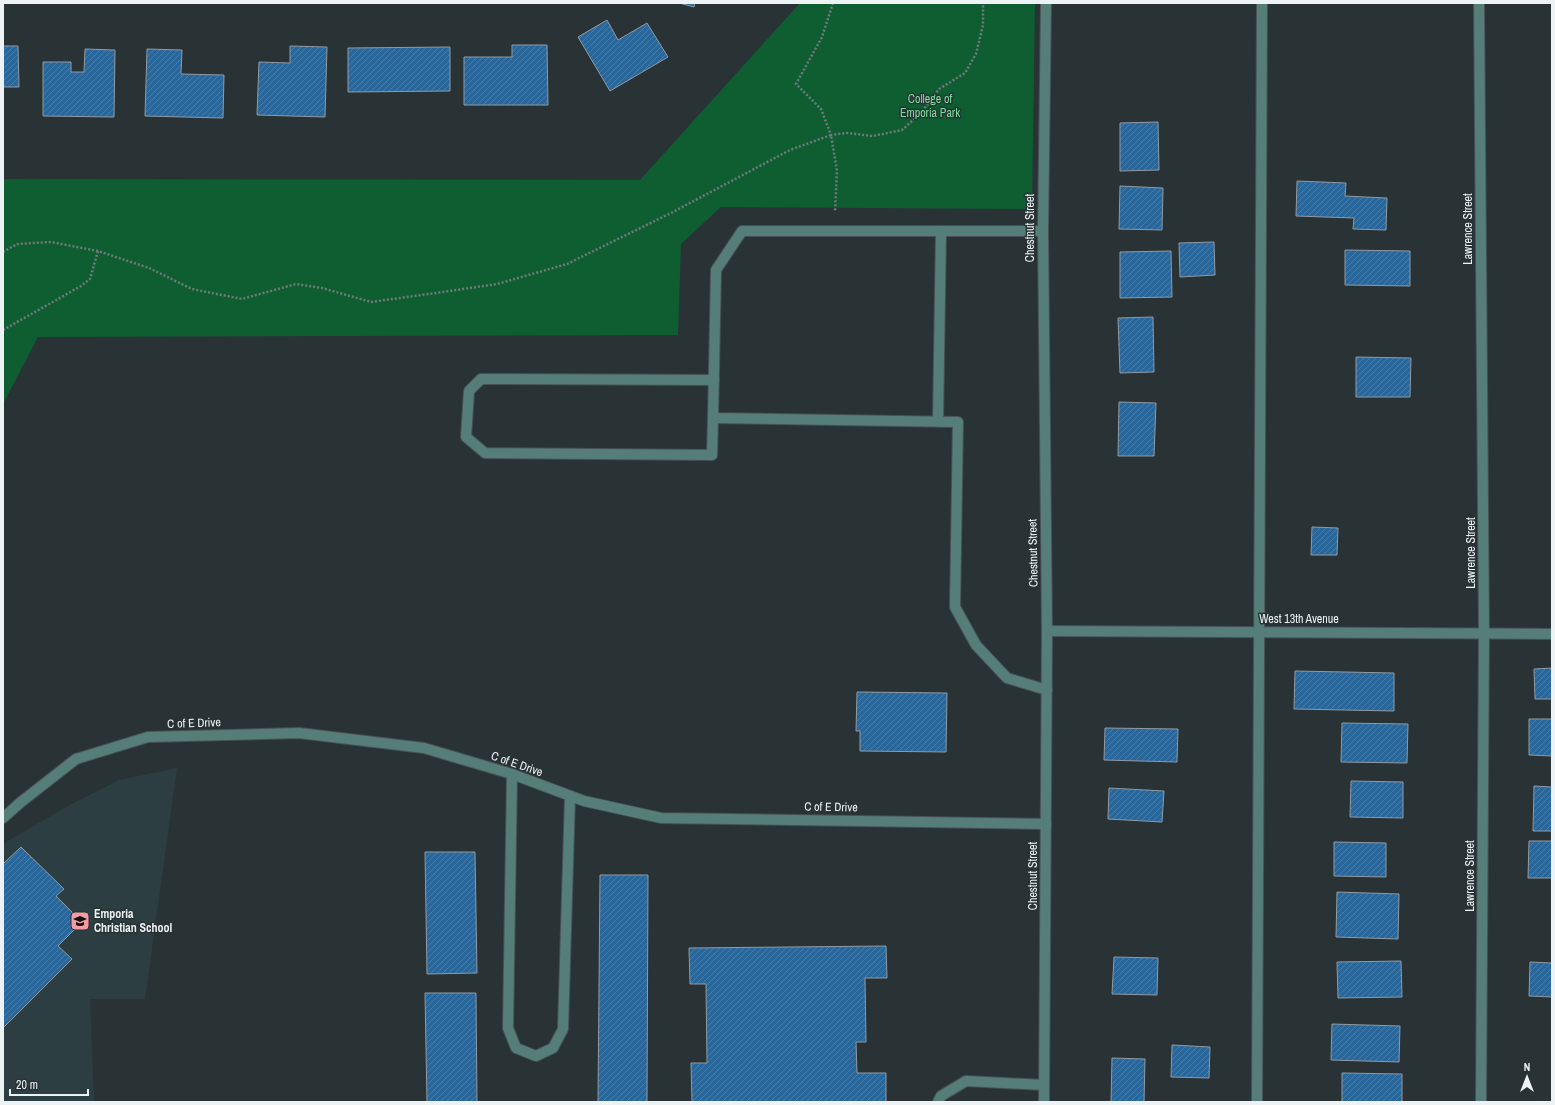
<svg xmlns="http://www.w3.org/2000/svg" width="1555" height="1105" font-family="'Archivo Narrow',sans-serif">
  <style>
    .built { fill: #2c3e42 }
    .green { fill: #0e5e32 }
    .building { fill: url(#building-hatch); stroke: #929aa2 }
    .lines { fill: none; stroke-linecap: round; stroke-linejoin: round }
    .minor-casing { stroke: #485255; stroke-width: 12 }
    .path { stroke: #717a7c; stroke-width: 2.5; stroke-dasharray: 2 2; stroke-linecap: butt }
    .minor { stroke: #557e78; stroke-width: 10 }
    .labels { text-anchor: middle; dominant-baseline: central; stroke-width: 3; stroke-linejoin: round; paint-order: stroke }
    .park-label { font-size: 12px; fill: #7bde9c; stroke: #293336 }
    .street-label { font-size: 12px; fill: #edf3f5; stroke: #293336 }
    .poi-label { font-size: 12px; font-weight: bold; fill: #edf3f5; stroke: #293336; text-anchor: start }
  </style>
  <defs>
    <pattern id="building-hatch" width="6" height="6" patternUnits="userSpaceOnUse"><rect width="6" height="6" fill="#29669a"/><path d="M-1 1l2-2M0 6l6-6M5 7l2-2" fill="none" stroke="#487ca9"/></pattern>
  </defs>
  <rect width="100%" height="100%" fill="#293336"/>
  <path class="built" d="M177 768 145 999H90L94 1102H3V844L66 807 119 780Z"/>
  <path class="green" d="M800 3H1035L1032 209 721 207 681 244 678 335 38 337 3 404V179L640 180Z"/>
  <g class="building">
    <path d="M679 3H695L694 7Z"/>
    <path d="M607 20 618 40 647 23 668 57 610 91 578 37Z"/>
    <path d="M512 45H547L548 105H464V57H512Z"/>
    <path d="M3 46H18L19 87H3Z"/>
    <path d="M290 46 327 47 325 117 257 115 259 62 290 63Z"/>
    <path d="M450 47V91L348 92V48Z"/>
    <path d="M85 49 115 50 114 117 43 116V62H71V72H84Z"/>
    <path d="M147 49 182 50 181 74 224 75 223 118 145 116Z"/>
    <path d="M1158 122 1159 170 1120 171V123Z"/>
    <path d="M1297 181 1346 183 1345 196 1387 198 1386 230 1353 229 1354 218 1296 216Z"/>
    <path d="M1120 186 1163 188 1162 230 1119 229Z"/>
    <path d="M1214 242 1215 275 1180 277 1179 243Z"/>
    <path d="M1345 250 1410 251V286L1345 285Z"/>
    <path d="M1171 251 1172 297 1120 298V252Z"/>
    <path d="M1153 317 1154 372 1120 373 1118 318Z"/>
    <path d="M1356 357 1411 358 1410 397H1356Z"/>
    <path d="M1119 402 1156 403 1154 456H1118Z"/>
    <path d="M1312 527 1338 528 1337 555H1311Z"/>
    <path d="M1552 668V699H1535L1534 669Z"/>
    <path d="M1295 671 1394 673V711L1294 709Z"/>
    <path d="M857 692 947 693 946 752 860 751V731H856Z"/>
    <path d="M1529 719H1552V756L1529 755Z"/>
    <path d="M1342 723 1408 724 1407 763 1341 762Z"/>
    <path d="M1105 728 1178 729 1177 762 1104 760Z"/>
    <path d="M1351 781 1403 782V818L1350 817Z"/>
    <path d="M1534 786 1552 787V831H1533Z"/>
    <path d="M1109 788 1164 791 1162 822 1108 819Z"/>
    <path d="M1529 841H1552V878H1528Z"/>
    <path d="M1334 842 1386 843V877L1334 876Z"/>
    <path d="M21 847 64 889 56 896 82 922 58 946 72 959 3 1028V864Z"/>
    <path d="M425 852H475L477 973 427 974Z"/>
    <path d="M600 875H648L647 1102H598Z"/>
    <path d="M1337 892 1399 894 1398 939 1336 937Z"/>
    <path d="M886 946 887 978H865L866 1042H856L857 1073H886V1102H692L691 1063H707L706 984H690L689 948Z"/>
    <path d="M1114 957 1158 958 1157 995 1112 994Z"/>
    <path d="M1401 961 1402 997 1338 998 1337 962Z"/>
    <path d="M1530 962 1552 963V997L1529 996Z"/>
    <path d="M425 993H476L477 1102H427Z"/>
    <path d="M1332 1024 1400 1026 1399 1062 1331 1060Z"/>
    <path d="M1172 1045 1210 1047 1209 1078 1171 1077Z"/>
    <path d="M1112 1058 1145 1059 1144 1102H1111Z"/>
    <path d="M1342 1073 1402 1074V1102H1342Z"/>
  </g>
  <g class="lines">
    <g class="minor-casing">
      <g id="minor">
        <path d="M1479 3 1484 633 1481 1102"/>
        <path d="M1043 231H742L716 270 713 418 958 422 955 607 976 645 1007 678 1047 690"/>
        <path d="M713 418 712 455 485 453 466 437 469 391 481 379 714 380"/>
        <path d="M938 421 941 231"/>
        <path d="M1047 631 1552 634"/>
        <path d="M512 774 508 1028 516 1048 536 1056 553 1048 563 1029 570 796"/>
        <path d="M3 818 21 802 76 759 148 737 299 733 424 748 512 774 584 801 661 818 1046 824"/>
        <path d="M938 1102 941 1096 966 1081 1044 1085"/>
        <path d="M1044 1102 1047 631 1043 231 1046 3"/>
        <path d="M1257 1102 1262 3"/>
      </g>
    </g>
    <g class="path">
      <path d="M833 3 822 37 796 84 821 109 831 135 847 133 873 136 902 130 922 112 939 89 965 73 976 54 983 25V3"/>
      <path d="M3 252 17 244 51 242 98 251 149 268 192 289 242 299 296 284 322 288 371 302 436 293 497 284 567 264 671 213 790 150 831 135 837 171 835 212"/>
      <path d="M3 330 81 286 90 279 98 251"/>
    </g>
    <use href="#minor" class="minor"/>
  </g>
  <defs>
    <g id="school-square" transform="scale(1)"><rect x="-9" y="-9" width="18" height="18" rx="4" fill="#f49aa2" stroke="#293336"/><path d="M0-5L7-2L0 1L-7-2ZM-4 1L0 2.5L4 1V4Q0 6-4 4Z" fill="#111"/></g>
  </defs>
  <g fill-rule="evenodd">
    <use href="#school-square" x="80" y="921"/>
  </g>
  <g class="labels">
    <g class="park-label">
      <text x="930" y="99">College of<tspan x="930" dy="14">Emporia Park</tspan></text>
    </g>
    <g class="street-label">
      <text transform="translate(1030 228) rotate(-90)">Chestnut Street</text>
      <text transform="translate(1468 229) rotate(-90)">Lawrence Street</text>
      <text transform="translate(1033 553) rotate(-91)">Chestnut Street</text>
      <text transform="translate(1471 553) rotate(-90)">Lawrence Street</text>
      <text x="1299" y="619">West 13th Avenue</text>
      <text transform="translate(194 723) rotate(-2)">C of E Drive</text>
      <text transform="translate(517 764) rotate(19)">C of E Drive</text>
      <text transform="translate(831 807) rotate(1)">C of E Drive</text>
      <text transform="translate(1033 876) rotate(-90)">Chestnut Street</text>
      <text transform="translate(1470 876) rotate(-90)">Lawrence Street</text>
    </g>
    <g class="poi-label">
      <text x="94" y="914">Emporia<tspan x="94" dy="14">Christian School</tspan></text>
    </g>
  </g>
  <rect width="1555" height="1105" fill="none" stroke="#edf3f5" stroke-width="8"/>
  <g transform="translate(1527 1077)" stroke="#293336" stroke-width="3" paint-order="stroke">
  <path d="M0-3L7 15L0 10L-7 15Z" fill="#edf3f5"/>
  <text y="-6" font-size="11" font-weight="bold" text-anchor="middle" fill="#edf3f5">N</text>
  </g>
  <path d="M10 1089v6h78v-6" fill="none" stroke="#edf3f5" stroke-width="2"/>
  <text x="16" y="1089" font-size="12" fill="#edf3f5" stroke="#293336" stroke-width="3" paint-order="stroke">20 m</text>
</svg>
